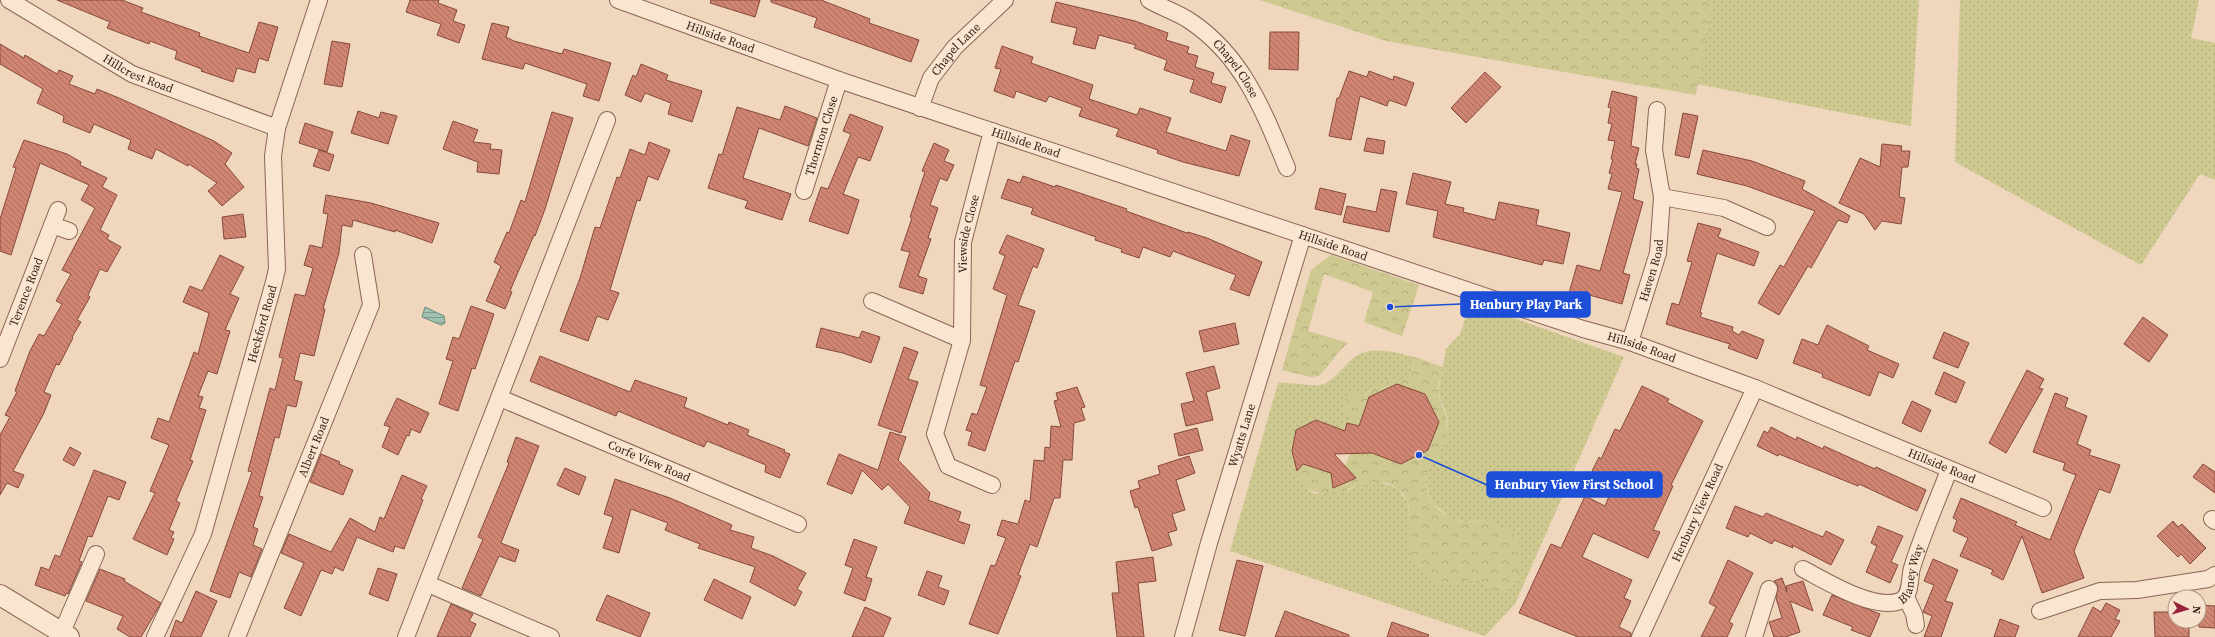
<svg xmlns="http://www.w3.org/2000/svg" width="2215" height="637" font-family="'Source Serif 4',serif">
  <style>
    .grass { fill: url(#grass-dots) }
    .forest { fill: url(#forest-crowns) }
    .water { fill: url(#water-rules); stroke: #688e7d }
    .building { fill: url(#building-back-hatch); stroke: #88493b }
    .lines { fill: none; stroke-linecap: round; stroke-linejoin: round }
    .minor-casing { stroke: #886656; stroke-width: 18 }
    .tertiary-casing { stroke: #886656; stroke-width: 22 }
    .minor { stroke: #fae5d1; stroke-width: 16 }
    .tertiary { stroke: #fae5d1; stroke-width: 20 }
    .labels { text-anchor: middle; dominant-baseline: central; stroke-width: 3; stroke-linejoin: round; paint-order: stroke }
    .street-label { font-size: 12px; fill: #37231b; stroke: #f7e2cd }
    .leader { fill: none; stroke: #1d4ed8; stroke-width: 1.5 }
    .callout-dot { fill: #1d4ed8; stroke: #f7e2cd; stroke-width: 1.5 }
    .callout { fill: #1d4ed8; stroke: #1d4ed8; stroke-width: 1.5 }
    .callout-label { font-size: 13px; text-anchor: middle; font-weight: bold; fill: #fff }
  </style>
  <defs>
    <pattern id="grass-dots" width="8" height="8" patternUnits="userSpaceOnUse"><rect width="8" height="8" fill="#cec891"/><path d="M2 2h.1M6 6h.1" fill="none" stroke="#b2ac7c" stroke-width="1.8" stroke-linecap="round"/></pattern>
    <pattern id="forest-crowns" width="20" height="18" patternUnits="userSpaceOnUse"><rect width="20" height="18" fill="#cec891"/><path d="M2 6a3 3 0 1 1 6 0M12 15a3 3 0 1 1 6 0" fill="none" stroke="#b2ac7c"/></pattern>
    <pattern id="water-rules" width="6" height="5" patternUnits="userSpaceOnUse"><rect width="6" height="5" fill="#a1c1b1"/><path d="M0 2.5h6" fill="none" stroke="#849c8f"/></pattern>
    <pattern id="building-back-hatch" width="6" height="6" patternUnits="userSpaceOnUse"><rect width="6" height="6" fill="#cf8572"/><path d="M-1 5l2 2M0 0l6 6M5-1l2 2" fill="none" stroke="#a96c5d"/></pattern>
  </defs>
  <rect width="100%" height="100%" fill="#efd6bd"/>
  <g class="grass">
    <path d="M1712 0H1919L1911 126 1697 84Z"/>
    <path d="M1960 0H2199L2191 38 2215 43V180L2200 174 2141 265 1955 162Z"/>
    <path d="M1471 303 1624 357 1515 604 1485 636 1230 551 1278 383C1290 381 1315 388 1324 384 1334 379 1341 370 1349 362 1367 343 1393 352 1415 357L1409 380C1385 377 1362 396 1343 407L1347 423 1345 431 1316 420 1296 430 1292 451 1303 487 1315 494 1350 489 1366 481H1380L1398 489 1407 501 1410 519 1409 548 1451 583 1478 579 1488 588 1485 521 1466 522 1450 518 1432 503 1426 485V472L1439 451 1448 427 1447 416 1438 392 1446 349 1460 334Z"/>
  </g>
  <g class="forest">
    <path d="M1259 0H1712L1696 95 1386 41Z"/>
    <path d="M1331 255 1419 285 1402 336 1364 322 1373 292 1324 274 1308 331 1348 343C1337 352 1329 366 1319 376L1311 377 1282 370 1311 270Z"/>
    <path d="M1415 357 1443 367C1442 374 1437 386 1438 393 1442 409 1451 420 1446 437 1438 466 1415 465 1431 501 1437 512 1454 521 1466 522 1472 523 1479 521 1485 521 1507 521 1522 537 1521 559 1521 575 1513 585 1500 593L1488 588 1478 579C1464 581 1449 585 1435 582 1430 581 1423 576 1421 572 1415 565 1410 556 1409 547 1407 529 1416 502 1398 489 1366 464 1342 509 1303 487L1297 471 1303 464 1331 473 1333 488 1355 478 1345 466 1350 454 1372 453 1401 464 1428 450 1439 422 1425 394 1397 384 1369 397 1359 426 1347 423 1343 407 1347 397 1356 393 1364 395C1376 385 1392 378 1409 380Z"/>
  </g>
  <path class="water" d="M425 307 444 316 445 323 441 325 422 317Z"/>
  <g class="building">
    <path d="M57 0H122L143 8 141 12 200 33 199 36 249 53 259 22 278 27 268 61 259 58 255 73 237 68 233 82 201 71 202 69 175 59 177 51 150 41 149 44 107 28 110 22Z"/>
    <path d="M410 0H439L438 3 457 10 453 21 465 25 459 43 437 35 441 24 406 12Z"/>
    <path d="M711 0H760L755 17 710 3Z"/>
    <path d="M771 0H821L870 19 869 23 919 40 911 62 814 27 817 18 771 2Z"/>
    <path d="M1056 2 1135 21 1168 33 1166 40 1189 47 1187 53 1198 56 1195 67 1214 73 1211 83 1226 87 1221 103 1190 92 1194 80 1164 70 1167 60 1134 48 1136 45 1099 35 1095 49 1073 44 1077 28 1051 22Z"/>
    <path d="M492 23 509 27 506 37 514 41 562 54 564 49 611 63 599 101 583 96 587 84 525 63 523 69 482 59Z"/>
    <path d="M1270 32H1299L1298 70 1269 69Z"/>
    <path d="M332 41 350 44 342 87 324 84Z"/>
    <path d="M0 44 24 58 25 55 57 74 59 70 73 76 69 84 95 94 97 89 119 98 214 141 232 153 225 164 244 187 222 206 208 191 217 183 189 164 188 166 156 149 152 159 128 149 131 140 94 124 90 133 63 122 64 116 37 103 43 89 0 64Z"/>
    <path d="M1002 46 1033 57 1031 63 1093 85 1089 99 1137 115 1140 108 1171 118 1166 132 1226 151 1231 135 1250 141 1239 176 1183 162 1157 153 1158 150 1116 136 1119 129 1079 116 1082 108 1049 96 1046 102 1016 91 1014 98 994 91 1001 69 995 68Z"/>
    <path d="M641 64 668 75 666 80 702 91 692 122 668 114 671 103 645 93 641 102 625 95 633 75 636 77Z"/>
    <path d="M1349 71 1367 77 1369 71 1393 80 1394 76 1414 83 1406 106 1389 100 1387 106 1360 96 1351 140 1329 136 1337 98H1339Z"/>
    <path d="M1485 72 1501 87 1466 123 1451 108Z"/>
    <path d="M1612 91 1637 97 1631 146 1639 148 1635 164H1637L1636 168 1639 169 1633 199 1643 202 1623 273 1630 275 1622 304 1589 295 1588 298 1569 293 1577 265 1600 271 1622 192 1608 189 1612 174 1609 173 1613 159H1611L1615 141 1608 140 1612 124 1608 123 1611 108 1608 107Z"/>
    <path d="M785 106 817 118 808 146 759 128 743 178 791 194 782 220 745 208 748 201 708 188 719 154 722 155 737 107 780 120Z"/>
    <path d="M358 111 379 118 381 112 397 116 388 144 351 133Z"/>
    <path d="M552 112 573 118 545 209 535 236 534 235 510 291 512 292 505 309 486 301 501 266 494 262 507 232 509 233 521 200 525 202Z"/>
    <path d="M1683 113 1698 116 1689 158 1675 155Z"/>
    <path d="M850 114 883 127 870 161 858 157 843 194 859 200 848 234 809 221 821 187 828 189 851 134 843 131Z"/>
    <path d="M453 121 478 130 473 142 491 144 490 149 502 150 499 174 477 172 478 162 443 149Z"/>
    <path d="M305 123 333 132 327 152 299 143Z"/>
    <path d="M1367 138 1385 141 1383 154 1364 151Z"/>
    <path d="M24 140 67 154 81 162 80 165 107 178 102 187 117 195 100 230 109 235 107 239 121 247 107 272 100 269 88 295 90 297 77 320 81 322 72 337 73 338 59 365 56 364 44 392 51 395 44 413 13 471 24 475 18 488 7 483 0 495V435L10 417 5 415 17 392 15 391 30 351 39 334 44 336 62 304 56 301 71 274 62 270 95 208 81 200 89 185 40 163 11 255 0 251V219L16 168 13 167Z"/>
    <path d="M649 142 670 150 658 180 648 176 640 201 637 200 610 290 619 293 608 320 597 316 588 341 560 331 580 278 595 227 600 228 617 177 620 178 630 149 645 155Z"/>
    <path d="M934 143 949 150 944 161 954 165 947 181 940 178 930 205 938 208 928 238 931 239 918 276 927 279 923 294 899 287 910 252 901 250 912 218 910 217 925 172 922 171Z"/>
    <path d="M1882 144 1902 146 1901 151H1910L1908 167H1902L1899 197 1905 198 1901 224 1882 221 1875 230 1864 214 1839 203 1860 158 1880 167Z"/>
    <path d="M319 150 334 155 329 171 313 166Z"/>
    <path d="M1703 150 1752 161 1805 181 1802 189 1850 216 1847 223 1838 220 1811 268 1808 266 1779 315 1758 303 1780 265 1784 267 1815 211 1747 186 1697 174Z"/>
    <path d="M1413 173 1451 182 1445 204 1464 208 1463 212 1495 220 1499 202 1539 210 1536 225 1570 233 1563 264 1544 260 1542 265 1433 237 1438 211 1406 204Z"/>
    <path d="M1023 176 1055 187 1056 185 1127 209 1126 211 1187 233 1188 232 1207 238 1262 262 1249 296 1230 289 1236 275 1173 251 1170 257 1143 247 1139 258 1121 252 1122 249 1095 240 1096 237 1031 214 1033 208 1001 198 1008 179 1020 183Z"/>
    <path d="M1320 188 1346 194 1341 215 1315 209Z"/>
    <path d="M1381 189 1397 192 1389 232 1343 222 1347 206 1376 212Z"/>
    <path d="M326 195 371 203 439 223 432 243 395 230V232L353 220 352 227 342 225 339 253 323 309H325L314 356 300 353 294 380 302 382 296 407 287 405 279 438 275 437 259 496 263 497 253 527 258 529 253 545 262 549 251 577 239 572 230 598 210 591 252 472 248 471 270 388 275 390 283 358 279 357 295 294 305 296 313 268 304 265 310 245 322 248 328 214 323 213Z"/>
    <path d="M243 214 246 237 224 239 222 217Z"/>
    <path d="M1698 223 1721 229 1718 237 1759 252 1754 266 1717 253 1700 312 1702 313 1700 317 1733 327 1732 331 1739 335 1742 331 1764 340 1757 359 1728 348 1730 344 1666 324 1672 303 1679 305 1692 262 1687 261Z"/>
    <path d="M1007 235 1044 249 1037 268 1033 266 1018 305 1035 311 1018 362 1015 361 985 451 968 445 972 432 966 430 972 413 977 415 987 387 980 385 1007 295 993 289 1005 256 999 253Z"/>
    <path d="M220 255 244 267 230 294 239 298 225 330 230 331 217 374 208 371 198 396 203 397 199 408 206 410 190 460 193 461 176 501 180 503 169 530 174 532 171 538 174 539 167 555 133 539 155 493 150 491 169 445 151 438 158 418 169 422 194 352 198 354 209 313 183 302 190 286 202 291Z"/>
    <path d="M471 306 494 314 475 369 472 368 458 411 439 404 453 361 446 359 453 337 459 339Z"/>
    <path d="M2143 317 2168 335 2149 362 2124 344Z"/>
    <path d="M1235 323 1239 344 1204 352 1199 331Z"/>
    <path d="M1827 325 1869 346 1867 350 1899 364 1893 378 1879 372 1870 396 1822 377 1823 374 1793 363 1802 339 1818 345Z"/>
    <path d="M821 328 859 338 862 331 880 337 871 363 843 353 816 347Z"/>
    <path d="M1944 332 1969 343 1958 368 1933 358Z"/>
    <path d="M904 347 918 352 908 379 918 382 901 433 878 425Z"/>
    <path d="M540 356 630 392 635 380 687 398 684 407 728 425 729 422 749 430 747 435 785 450 784 452 790 454 780 478 765 472 766 465 707 441 704 447 618 411 616 416 530 381Z"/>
    <path d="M1214 366 1220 388 1206 392 1213 420 1186 426 1181 404 1194 401 1186 373Z"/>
    <path d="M2027 370 2044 379 2039 388 2043 389 2006 453 1989 443Z"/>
    <path d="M1944 372 1965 382 1956 403 1935 394Z"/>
    <path d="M1397 384 1425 394 1439 422 1428 450 1401 464 1372 453 1334 454 1356 478 1333 488 1331 473 1303 464 1297 471 1292 451 1296 430 1316 420 1345 431 1347 423 1359 426 1369 397Z"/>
    <path d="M1642 386 1669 399 1667 402 1703 421 1671 485 1673 486 1653 530 1660 532 1648 558 1593 533 1582 557 1632 580 1624 598 1631 601 1619 627 1631 633V637H1578L1519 613 1551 544 1561 548 1585 496 1605 506 1615 482 1592 471 1599 457 1601 459 1615 429 1620 431Z"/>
    <path d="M1077 387 1085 407 1081 408 1085 420 1074 423 1072 460H1063L1060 498H1054L1037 547 1030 544 1018 575 1021 576 998 634 969 624 991 565 995 566 1006 538 997 535 1002 520 1018 524 1025 500 1030 502 1034 460 1044 461 1045 447 1050 448 1051 426 1061 427 1054 401 1058 400 1056 393Z"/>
    <path d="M2055 393 2068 398 2065 407 2087 416 2077 444 2091 450 2089 455 2120 465 2110 493 2099 489 2074 551 2084 578 2042 593 2022 536 2003 580 1991 574 1993 570 1960 556 1968 538 1953 531 1957 520 1953 518 1961 498 2017 522 2015 525 2050 540 2076 475 2063 470 2065 463 2033 452Z"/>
    <path d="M397 398 429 413 420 433 411 429 409 436 407 435 398 455 382 447 390 427 384 425Z"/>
    <path d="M1912 401 1931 410 1921 432 1902 423Z"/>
    <path d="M1771 427 1796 440 1797 437 1823 449 1824 446 1875 469 1876 467 1926 490 1917 511 1859 484 1858 486 1779 454 1778 456 1757 446 1764 431 1768 433Z"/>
    <path d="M1197 428 1203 450 1179 456 1174 434Z"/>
    <path d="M890 432 906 437 898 460 930 493 928 500 961 512 958 521 970 525 964 544 904 523 910 507 888 484 882 490 862 470 852 494 827 484 839 454 878 470Z"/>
    <path d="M516 437 539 446 501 543 519 550 515 562 499 556 481 596 462 588 483 539 478 537 509 463 507 462Z"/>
    <path d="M70 447 81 453 74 466 63 460Z"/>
    <path d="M321 454 340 462 339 464 353 470 343 495 310 482Z"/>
    <path d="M1189 456 1195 473 1176 480 1185 510 1172 514 1177 530 1168 533 1172 545 1152 551 1138 507 1135 508 1130 491 1140 488 1138 481 1160 474 1158 466Z"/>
    <path d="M2203 464 2215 472V493L2193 477Z"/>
    <path d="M565 468 586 477 579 495 557 485Z"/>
    <path d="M94 470 126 482 119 500 108 496 92 537 88 536 79 561 82 562 68 594 66 593 65 596 35 585 41 567 49 570 55 555 60 557Z"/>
    <path d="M402 475 427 486 421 499 423 500 404 549 395 546 393 552 357 537 343 571 335 567 332 574 321 570 301 616 284 608 304 563 281 553 289 534 331 552 350 518 375 532 380 517 384 519Z"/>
    <path d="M615 479 670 498 732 525 730 530 754 537 751 548 773 556 806 573 797 589 802 592 795 606 750 582 755 567 698 548 700 544 665 530 668 523 631 509 619 553 603 548 613 517 604 514Z"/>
    <path d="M1735 506 1763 517 1766 513 1823 537 1826 531 1844 540 1831 565 1792 545 1793 548 1774 540 1772 544 1750 533 1748 537 1726 528Z"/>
    <path d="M2173 521 2178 527 2182 524 2206 548 2190 564 2181 554 2178 557 2157 536Z"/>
    <path d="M1878 526 1903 536 1891 562 1898 565 1890 583 1866 572 1877 546 1871 543Z"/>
    <path d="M854 539 877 547 866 577 872 579 865 601 844 593 853 568 845 565Z"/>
    <path d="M1153 557 1156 581 1138 583 1144 637H1117L1112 593H1119L1116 562Z"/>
    <path d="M1933 559 1958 570 1945 601 1953 603 1941 637H1924L1932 616 1923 612 1934 585 1924 581Z"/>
    <path d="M1237 560 1263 566 1245 636 1219 630Z"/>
    <path d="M1728 560 1753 573 1729 622 1733 624 1727 637H1701L1716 607 1709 603Z"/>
    <path d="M378 568 397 574 388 601 369 594Z"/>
    <path d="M100 569 125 579 124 581 161 603 141 637H130L117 629 123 616 86 601Z"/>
    <path d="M927 571 942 576 938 587 949 591 944 605 918 595Z"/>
    <path d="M1782 578 1787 592 1786 586 1803 581 1813 611 1790 601 1800 632 1785 637H1774L1769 622 1782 618 1776 598 1778 587 1774 581Z"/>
    <path d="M714 579 751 597 742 619 704 600Z"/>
    <path d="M196 591 217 601 201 637H170L176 620 182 623Z"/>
    <path d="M607 595 650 613 640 637 596 620Z"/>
    <path d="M1832 595 1880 614 1870 637 1851 630 1853 627 1823 615Z"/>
    <path d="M2106 603 2120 610 2115 619 2120 621 2111 637H2078L2093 607 2101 612Z"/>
    <path d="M451 604 473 614 469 621 476 624 470 637H437Z"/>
    <path d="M2199 605 2215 606V628L2199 627Z"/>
    <path d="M865 607 891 618 883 637H852Z"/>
    <path d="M1285 611 1349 635V637H1275Z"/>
    <path d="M2154 612H2171V616L2175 615V621H2189V637H2155Z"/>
    <path d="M2000 619 2019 626 2015 637H1994Z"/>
    <path d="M1392 622 1429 635 1428 637H1387Z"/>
  </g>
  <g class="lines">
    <g class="minor-casing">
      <g id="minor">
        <path id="s1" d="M9 0 132 74 277 128"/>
        <path id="s2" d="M618 0 839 80 1583 329 1630 342 1755 388 2043 508"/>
        <path id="s3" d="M1149 0C1162 8 1177 12 1190 21 1243 56 1264 112 1287 168"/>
        <path id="s4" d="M920 108 931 78 955 47 1005 0"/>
        <path id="s5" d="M804 191 839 80"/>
        <path d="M1662 197 1724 208 1767 227"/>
        <path d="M52 225 69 231"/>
        <path d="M872 301 962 340"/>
        <path id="s6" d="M1630 342 1658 253 1662 197 1654 150 1657 110"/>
        <path id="s7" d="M0 359 58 210"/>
        <path id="s8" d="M500 398 798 524"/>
        <path id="s9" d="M992 485 948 466 935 434 962 340 963 242 992 131"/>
        <path d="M2212 519 2215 521"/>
        <path id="s10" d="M1803 569C1826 581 1874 611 1900 601 1912 596 1909 578 1912 568 1922 535 1937 502 1949 470"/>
        <path d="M428 584 551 637"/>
        <path d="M1906 597 1914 614 1916 625"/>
        <path d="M2040 611 2100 591 2137 590 2208 579 2215 575"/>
        <path d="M62 632 96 554"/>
        <path id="s11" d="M155 637 203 534 274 282 277 269 273 156 277 128 319 0"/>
        <path id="s12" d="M237 637 371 305 363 255"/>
        <path d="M406 637 607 120"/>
        <path id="s13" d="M1183 637 1209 543 1303 235"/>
        <path id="s14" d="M1640 637 1755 388"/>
        <path d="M1754 637 1769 589"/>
      </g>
    </g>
    <g class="tertiary-casing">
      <path id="tertiary" d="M0 595 69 637"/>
    </g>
    <use href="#minor" class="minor"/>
    <use href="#tertiary" class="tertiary"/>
  </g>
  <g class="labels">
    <g class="street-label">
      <text stroke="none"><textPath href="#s2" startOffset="109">Hillside Road</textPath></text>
      <text stroke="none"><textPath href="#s4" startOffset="70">Chapel Lane</textPath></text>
      <text stroke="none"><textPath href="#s3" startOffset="113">Chapel Close</textPath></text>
      <text stroke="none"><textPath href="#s1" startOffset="149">Hillcrest Road</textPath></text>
      <text stroke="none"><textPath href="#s5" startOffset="58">Thornton Close</textPath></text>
      <text stroke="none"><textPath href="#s2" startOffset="432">Hillside Road</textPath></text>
      <text stroke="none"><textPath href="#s9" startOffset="287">Viewside Close</textPath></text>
      <text stroke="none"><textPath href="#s2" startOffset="756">Hillside Road</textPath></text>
      <text stroke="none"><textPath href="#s6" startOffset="75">Haven Road</textPath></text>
      <text stroke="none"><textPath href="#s7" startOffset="72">Terence Road</textPath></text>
      <text stroke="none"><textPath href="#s11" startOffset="332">Heckford Road</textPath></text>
      <text stroke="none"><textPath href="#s2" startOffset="1081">Hillside Road</textPath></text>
      <text stroke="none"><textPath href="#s13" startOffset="210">Wyatts Lane</textPath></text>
      <text stroke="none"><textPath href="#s12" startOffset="205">Albert Road</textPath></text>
      <text stroke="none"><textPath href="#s8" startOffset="162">Corfe View Road</textPath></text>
      <text stroke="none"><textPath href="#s2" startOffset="1404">Hillside Road</textPath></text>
      <text stroke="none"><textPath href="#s14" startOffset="137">Henbury View Road</textPath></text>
      <text stroke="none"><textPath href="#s10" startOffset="135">Blaney Way</textPath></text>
    </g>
  </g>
  <path class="leader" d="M1390 307L1461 304M1419 455L1487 485"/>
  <g class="callout-dot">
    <circle cx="1390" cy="307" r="4"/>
    <circle cx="1419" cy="455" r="4"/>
  </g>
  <g class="callout">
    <rect x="1461" y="292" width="129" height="25" rx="4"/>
    <rect x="1487" y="472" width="175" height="25" rx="4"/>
  </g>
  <g class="callout-label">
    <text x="1526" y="309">Henbury Play Park</text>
    <text x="1574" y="489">Henbury View First School</text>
  </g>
  <g transform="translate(2187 609) rotate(95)"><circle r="19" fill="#f7e2cd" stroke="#aa9686"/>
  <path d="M0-3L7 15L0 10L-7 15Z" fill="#99243d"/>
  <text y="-6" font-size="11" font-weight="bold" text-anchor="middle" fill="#37231b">N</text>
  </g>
</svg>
